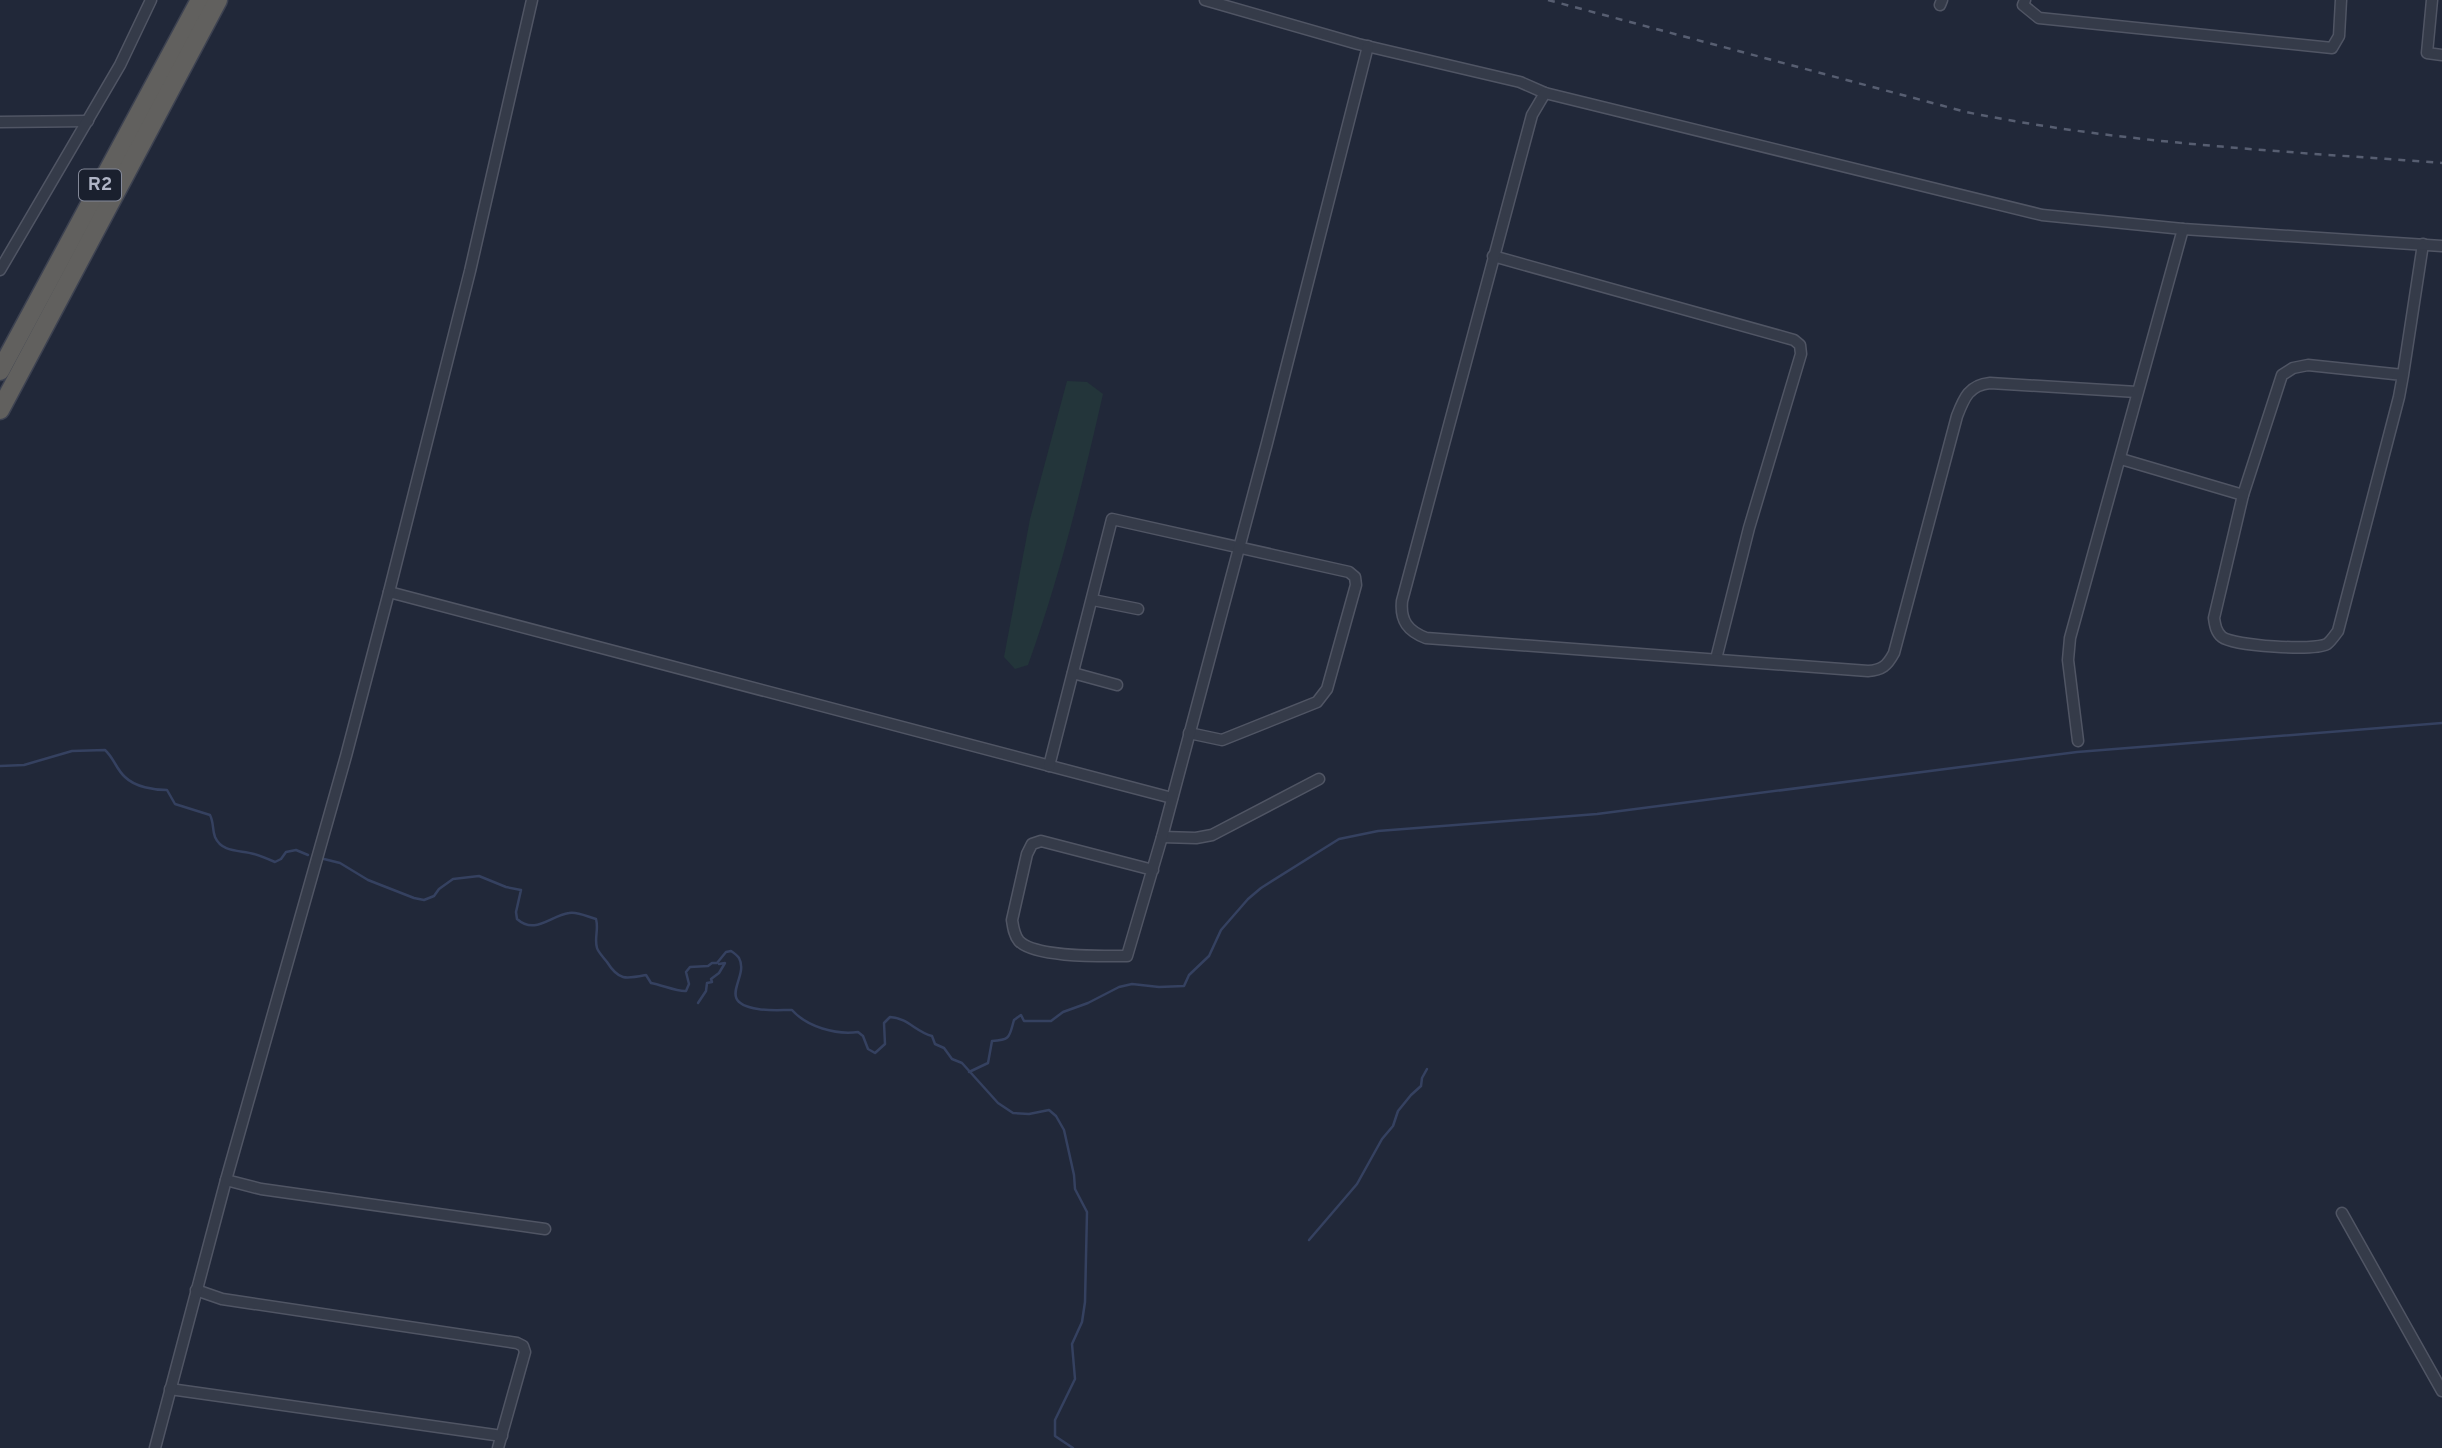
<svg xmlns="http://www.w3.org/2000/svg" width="2442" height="1448" font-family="Overpass,sans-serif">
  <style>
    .green { fill: #23353a }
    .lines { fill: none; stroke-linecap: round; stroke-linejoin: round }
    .stream { stroke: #354160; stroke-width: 2.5 }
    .minor-casing { stroke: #505564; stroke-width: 13 }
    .trunk-casing { stroke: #3d4251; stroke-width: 21 }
    .minor { stroke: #353b49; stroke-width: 10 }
    .trunk { stroke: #61605e; stroke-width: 18 }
    .rail { stroke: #575e71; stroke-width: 2.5; stroke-dasharray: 7 7; stroke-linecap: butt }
    .labels { text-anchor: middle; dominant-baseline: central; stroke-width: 6; stroke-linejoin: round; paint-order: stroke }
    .shield { fill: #1a202e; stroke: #838898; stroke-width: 2 }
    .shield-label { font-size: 19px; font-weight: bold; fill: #b0b5c6 }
  </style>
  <rect width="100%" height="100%" fill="#212839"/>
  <path class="green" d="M1067 381 1087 382 1103 394C1082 486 1060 576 1028 665L1015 669 1004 657 1030 519Z"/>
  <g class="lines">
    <g class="stream">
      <path d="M0 766 24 765 72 751 105 750C114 758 116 769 125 777 135 787 154 790 167 790L175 804 210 815C214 823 212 829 215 837 222 853 240 850 254 854 261 856 268 859 275 862L281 859 286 852 296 850 308 855"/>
      <path d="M324 859 340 863 368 880 414 898 424 900 434 896 439 889 453 879 479 876 506 887 521 890 516 912 517 919C535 935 550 916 569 913 577 911 588 917 596 919 599 930 594 938 597 948 598 952 604 958 607 962 619 981 626 979 646 975L651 983C662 985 678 992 686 991L689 984 686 972 690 967 708 966 712 963H717L726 952 731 951C734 953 737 955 739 958 750 978 714 1002 758 1009 769 1011 781 1010 792 1010 807 1027 836 1035 858 1032L863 1036 868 1049 875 1053 885 1044 884 1023 890 1017C908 1018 916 1032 932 1036L935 1044 944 1048 952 1059 962 1063 998 1103 1013 1113 1029 1114 1049 1110 1056 1116 1064 1130 1074 1175 1075 1189 1087 1212 1085 1302 1082 1322 1072 1344 1075 1379 1055 1420V1436L1073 1448"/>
      <path d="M698 1003 706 991 707 983 712 982 711 979 719 973 725 963 719 964"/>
      <path d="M969 1072 988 1063 992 1041C1011 1040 1009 1037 1014 1020L1021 1015 1024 1021H1051L1063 1012 1088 1003 1119 987 1132 984 1159 987 1184 986 1189 975 1209 956 1221 930 1248 899 1261 888 1339 839 1378 831 1597 814 2077 752 2442 723"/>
      <path d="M1309 1240 1357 1184 1382 1139 1393 1126 1398 1111 1411 1095 1421 1086 1422 1078 1427 1069"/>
    </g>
    <g class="minor-casing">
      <g id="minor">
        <path d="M1205 0 1358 44 1520 82 1545 93"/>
        <path d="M2025 0 2023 5 2039 18 2332 48 2339 36 2341 0"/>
        <path d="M2432 0 2427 53 2442 55"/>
        <path d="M1940 5 1942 0"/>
        <path d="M0 122 88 121"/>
        <path d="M1493 256 1794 340 1800 345 1801 354 1749 528 1716 659"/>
        <path d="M0 270 120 65 151 0"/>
        <path d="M2403 375 2308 365 2293 368 2282 375 2243 495 2214 618C2215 625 2216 632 2222 637 2234 646 2314 651 2327 644 2331 641 2335 635 2338 631L2399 397 2403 375 2423 244"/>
        <path d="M2137 392 1990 383C1969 385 1964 398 1957 416L1894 653C1887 666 1882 670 1868 671L1426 638C1408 631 1400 621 1402 601L1532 115 1545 93 2042 215 2183 229 2442 246"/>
        <path d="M2121 459 2243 495"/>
        <path d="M389 592 1172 798"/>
        <path d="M1093 600 1138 609"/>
        <path d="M1073 673 1117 685"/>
        <path d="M2078 741 2068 660 2070 638 2183 229"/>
        <path d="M1049 766 1112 519 1349 572 1355 577 1356 585 1327 689 1317 702 1222 740 1189 733"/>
        <path d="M1162 837 1196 838 1212 835 1319 779"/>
        <path d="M1153 870 1041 841 1032 844 1027 854 1012 920C1013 927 1014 935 1019 941 1035 958 1103 956 1127 956L1162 837 1267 443 1368 46"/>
        <path d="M226 1180 261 1189 545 1229"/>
        <path d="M2342 1213 2442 1391"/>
        <path d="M196 1290 222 1299 517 1343 523 1346 525 1352 498 1448"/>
        <path d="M170 1389 502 1436"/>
        <path d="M155 1448 226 1180 346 756 389 592 470 271 532 0"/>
      </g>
    </g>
    <g class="trunk-casing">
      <g id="trunk">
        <path d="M0 371 200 0"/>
        <path d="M0 410 218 0"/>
      </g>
    </g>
    <use href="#minor" class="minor"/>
    <use href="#trunk" class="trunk"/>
    <path class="rail" d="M1548 0 1966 112C2123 144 2283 151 2442 163"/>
  </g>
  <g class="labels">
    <rect class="shield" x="79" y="169.5" width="42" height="31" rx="5"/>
    <g class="shield-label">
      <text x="100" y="185">R2</text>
    </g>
  </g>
</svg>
